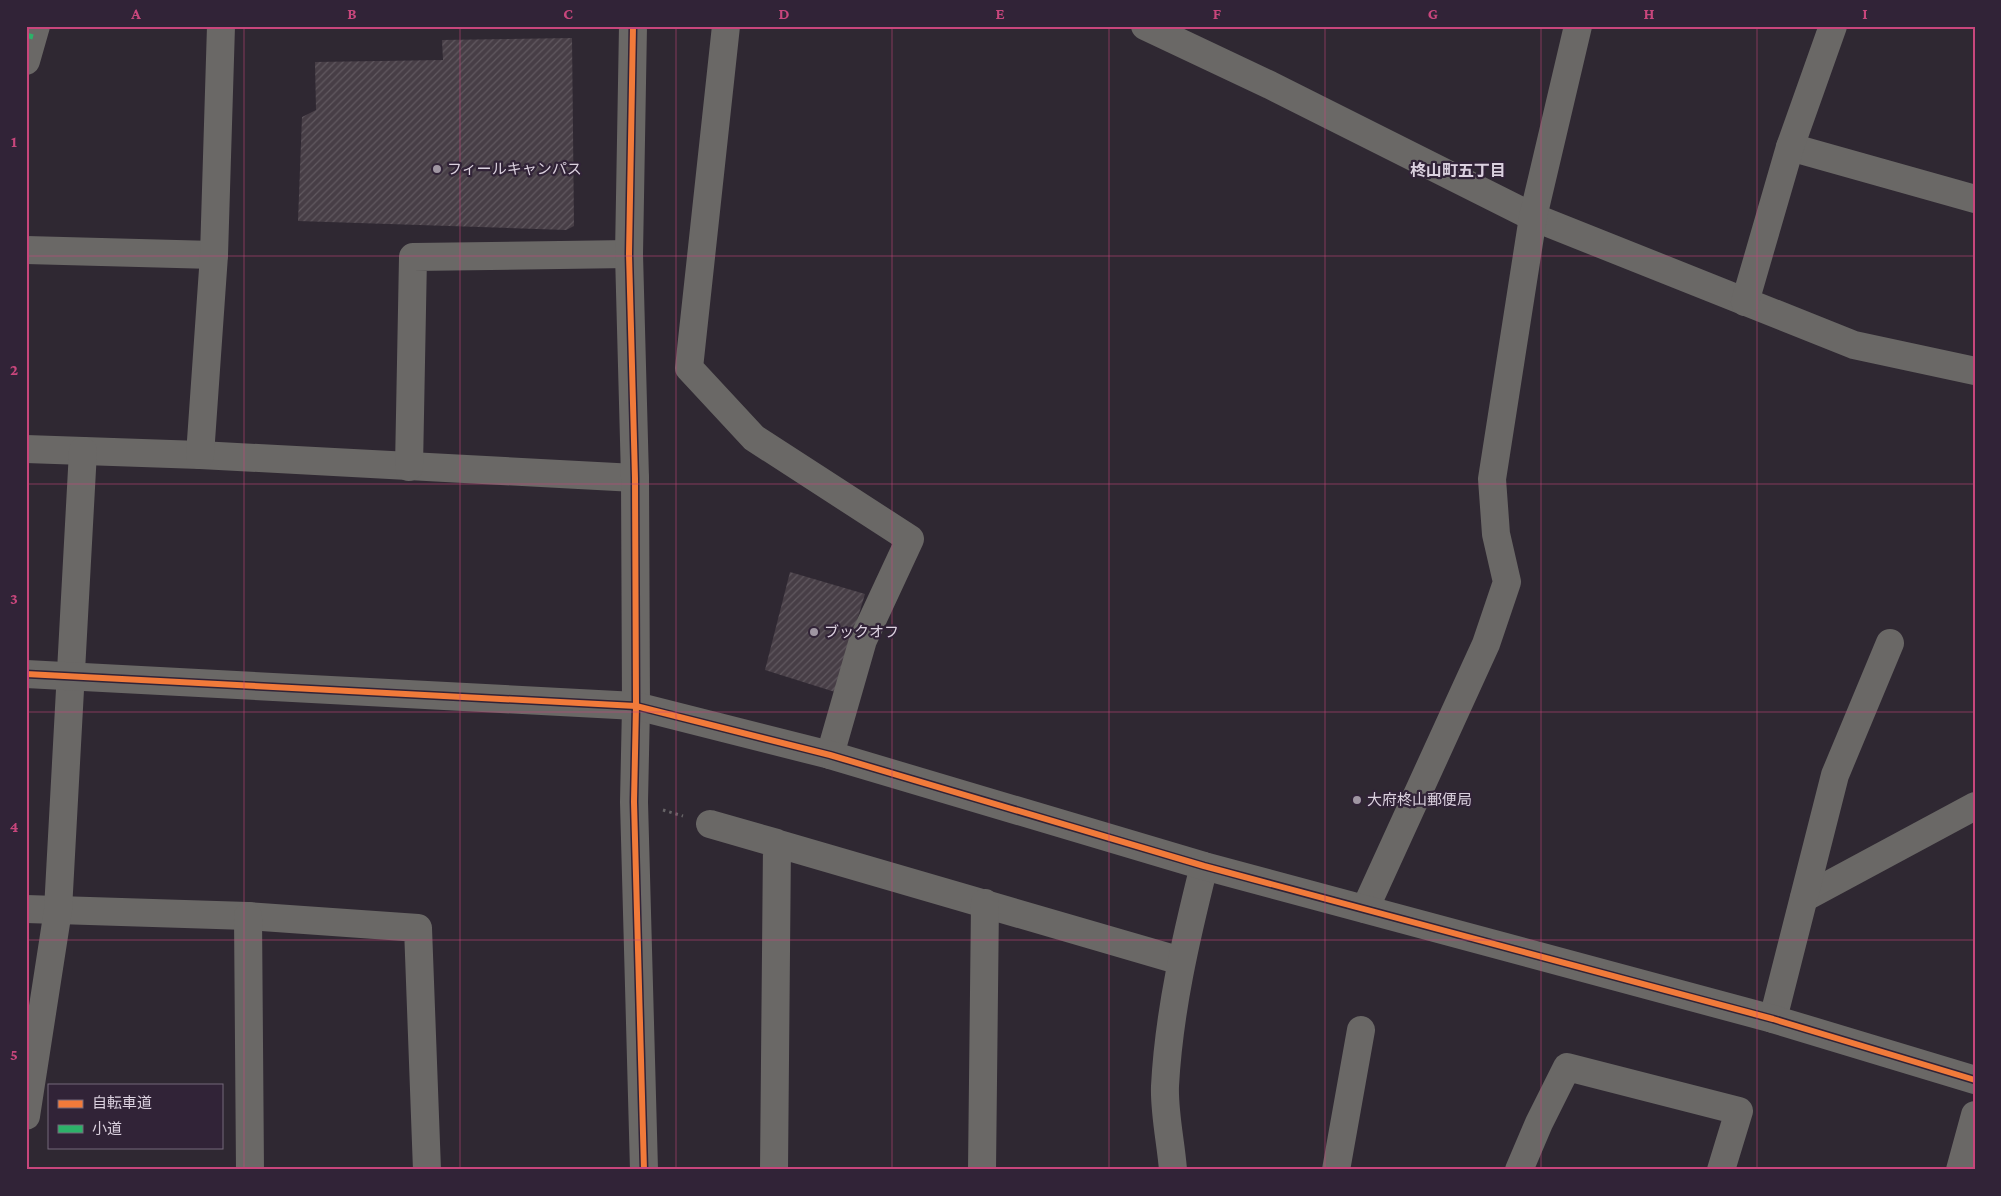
<svg xmlns="http://www.w3.org/2000/svg" width="2001" height="1196" font-family="'Crimson Pro','Noto Sans JP',serif">
  <style>
    .building { fill: url(#building-hatch) }
    .lines { fill: none; stroke-linecap: round; stroke-linejoin: round }
    .path { stroke: #676467; stroke-width: 3; stroke-dasharray: 2.5 4; stroke-linecap: butt }
    .minor { stroke: #6a6866; stroke-width: 28 }
    .tertiary { stroke: #6a6866; stroke-width: 28 }
    .quiet { stroke: #2db169; stroke-width: 5; stroke-dasharray: 10 5; stroke-linecap: butt }
    .cycleway-casing { stroke: #312337; stroke-width: 9 }
    .cycleway { stroke: #f17a3a; stroke-width: 6 }
    .grid { fill: none; stroke: #c8467c; stroke-width: 1; stroke-opacity: 0.55 }
    .poi-dot { fill: #9f96a2; stroke: #312337; stroke-width: 2 }
    .labels { text-anchor: middle; dominant-baseline: central; stroke-width: 4.5; stroke-linejoin: round; paint-order: stroke }
    .poi-label { font-size: 15px; fill: #dbd1df; stroke: #312337; text-anchor: start }
    .neighbourhood-label { font-size: 16px; font-weight: bold; fill: #dbd1df; stroke: #312337 }
    .neatline { fill: none; stroke: #c8467c; stroke-width: 2 }
    .grid-label { font-size: 16px; text-anchor: middle; font-weight: bold; fill: #c8467c }
  </style>
  <defs>
    <pattern id="building-hatch" width="6" height="6" patternUnits="userSpaceOnUse" patternTransform="scale(1.25)"><rect width="6" height="6" fill="#473e46"/><path d="M-1 1l2-2M0 6l6-6M5 7l2-2" fill="none" stroke="#615960"/></pattern>
  </defs>
  <rect width="100%" height="100%" fill="#2f2832"/>
  <g class="building">
    <path d="M572 38 574 226 566 230 298 221 302 117 316 110 315 62 443 60 442 40Z"/>
    <path d="M790 572 865 594 835 692 765 670Z"/>
  </g>
  <g class="lines">
    <path class="path" d="M663 810 683 816"/>
    <g class="minor">
      <path d="M726 26 689 368 754 438 910 539 863 640 830 755"/>
      <path d="M1145 26 1270 85 1533 217 1854 345 1975 371"/>
      <path d="M26 61 36 26"/>
      <path d="M1790 147 1975 199"/>
      <path d="M26 250 214 255"/>
      <path d="M1745 302 1790 147 1833 26"/>
      <path d="M26 449 200 455 635 478"/>
      <path d="M200 455 214 255 221 26"/>
      <path d="M409 467 413 257 629 254"/>
      <path d="M1804 898 1975 806"/>
      <path d="M26 909 248 916 418 928 427 1170"/>
      <path d="M1365 909 1486 644 1507 582 1496 534 1492 479 1533 217 1578 26"/>
      <path d="M248 916 250 1170"/>
      <path d="M1773 1019 1835 775 1890 643"/>
      <path d="M26 1116 58 910 83 451"/>
      <path d="M774 1170 777 843 710 824 1181 961"/>
      <path d="M982 1170 985 903"/>
      <path d="M1173 1170C1171 1143 1164 1113 1165 1086 1169 1011 1186 938 1204 866"/>
      <path d="M1336 1170 1361 1030"/>
      <path d="M1519 1170 1539 1123 1567 1067 1739 1111 1721 1170"/>
      <path d="M1960 1170 1975 1115"/>
    </g>
    <g class="tertiary">
      <path d="M633 26 629 254 635 478 636 706 634 802 644 1170"/>
      <path d="M26 674 636 706 830 755 1204 866 1773 1019 1975 1080"/>
    </g>
    <path class="quiet" d="M26 35 33 37"/>
    <g class="cycleway-casing">
      <g id="cycleway">
        <path d="M633 26 629 254 635 478 636 706 634 802 644 1170"/>
        <path d="M26 674 636 706 830 755 1204 866 1773 1019 1975 1080"/>
      </g>
    </g>
    <use href="#cycleway" class="cycleway"/>
  </g>
  <path class="grid" d="M244 26V1170M460 26V1170M676 26V1170M892 26V1170M1109 26V1170M1325 26V1170M1541 26V1170M1757 26V1170M26 256H1975M26 484H1975M26 712H1975M26 940H1975"/>
  <g class="poi-dot">
    <circle cx="437" cy="169" r="5"/>
    <circle cx="814" cy="632" r="5"/>
    <circle cx="1357" cy="800" r="5"/>
  </g>
  <g class="labels">
    <g class="poi-label">
      <text x="447" y="169">フィールキャンパス</text>
      <text x="824" y="632">ブックオフ</text>
      <text x="1367" y="800">大府柊山郵便局</text>
    </g>
    <g class="neighbourhood-label">
      <text x="1458" y="170">柊山町五丁目</text>
    </g>
  </g>
  <rect width="2001" height="1196" fill="none" stroke="#312337" stroke-width="55"/>
  <rect x="48" y="1084" width="175" height="65" fill="#312337" stroke="#75697a"/>
  <rect x="58" y="1100" width="25" height="8" fill="#f17a3a" stroke="#75697a"/>
  <text x="92" y="1108" font-size="15" fill="#dbd1df">自転車道</text>
  <rect x="58" y="1125" width="25" height="8" fill="#2db169" stroke="#75697a"/>
  <text x="92" y="1134" font-size="15" fill="#dbd1df">小道</text>
  <rect x="28" y="28" width="1946" height="1140" class="neatline"/>
  <g class="grid-label">
    <text x="136" y="19">A</text>
    <text x="352" y="19">B</text>
    <text x="568" y="19">C</text>
    <text x="784" y="19">D</text>
    <text x="1000" y="19">E</text>
    <text x="1217" y="19">F</text>
    <text x="1433" y="19">G</text>
    <text x="1649" y="19">H</text>
    <text x="1865" y="19">I</text>
    <text x="14" y="147">1</text>
    <text x="14" y="375">2</text>
    <text x="14" y="604">3</text>
    <text x="14" y="832">4</text>
    <text x="14" y="1060">5</text>
  </g>
</svg>
